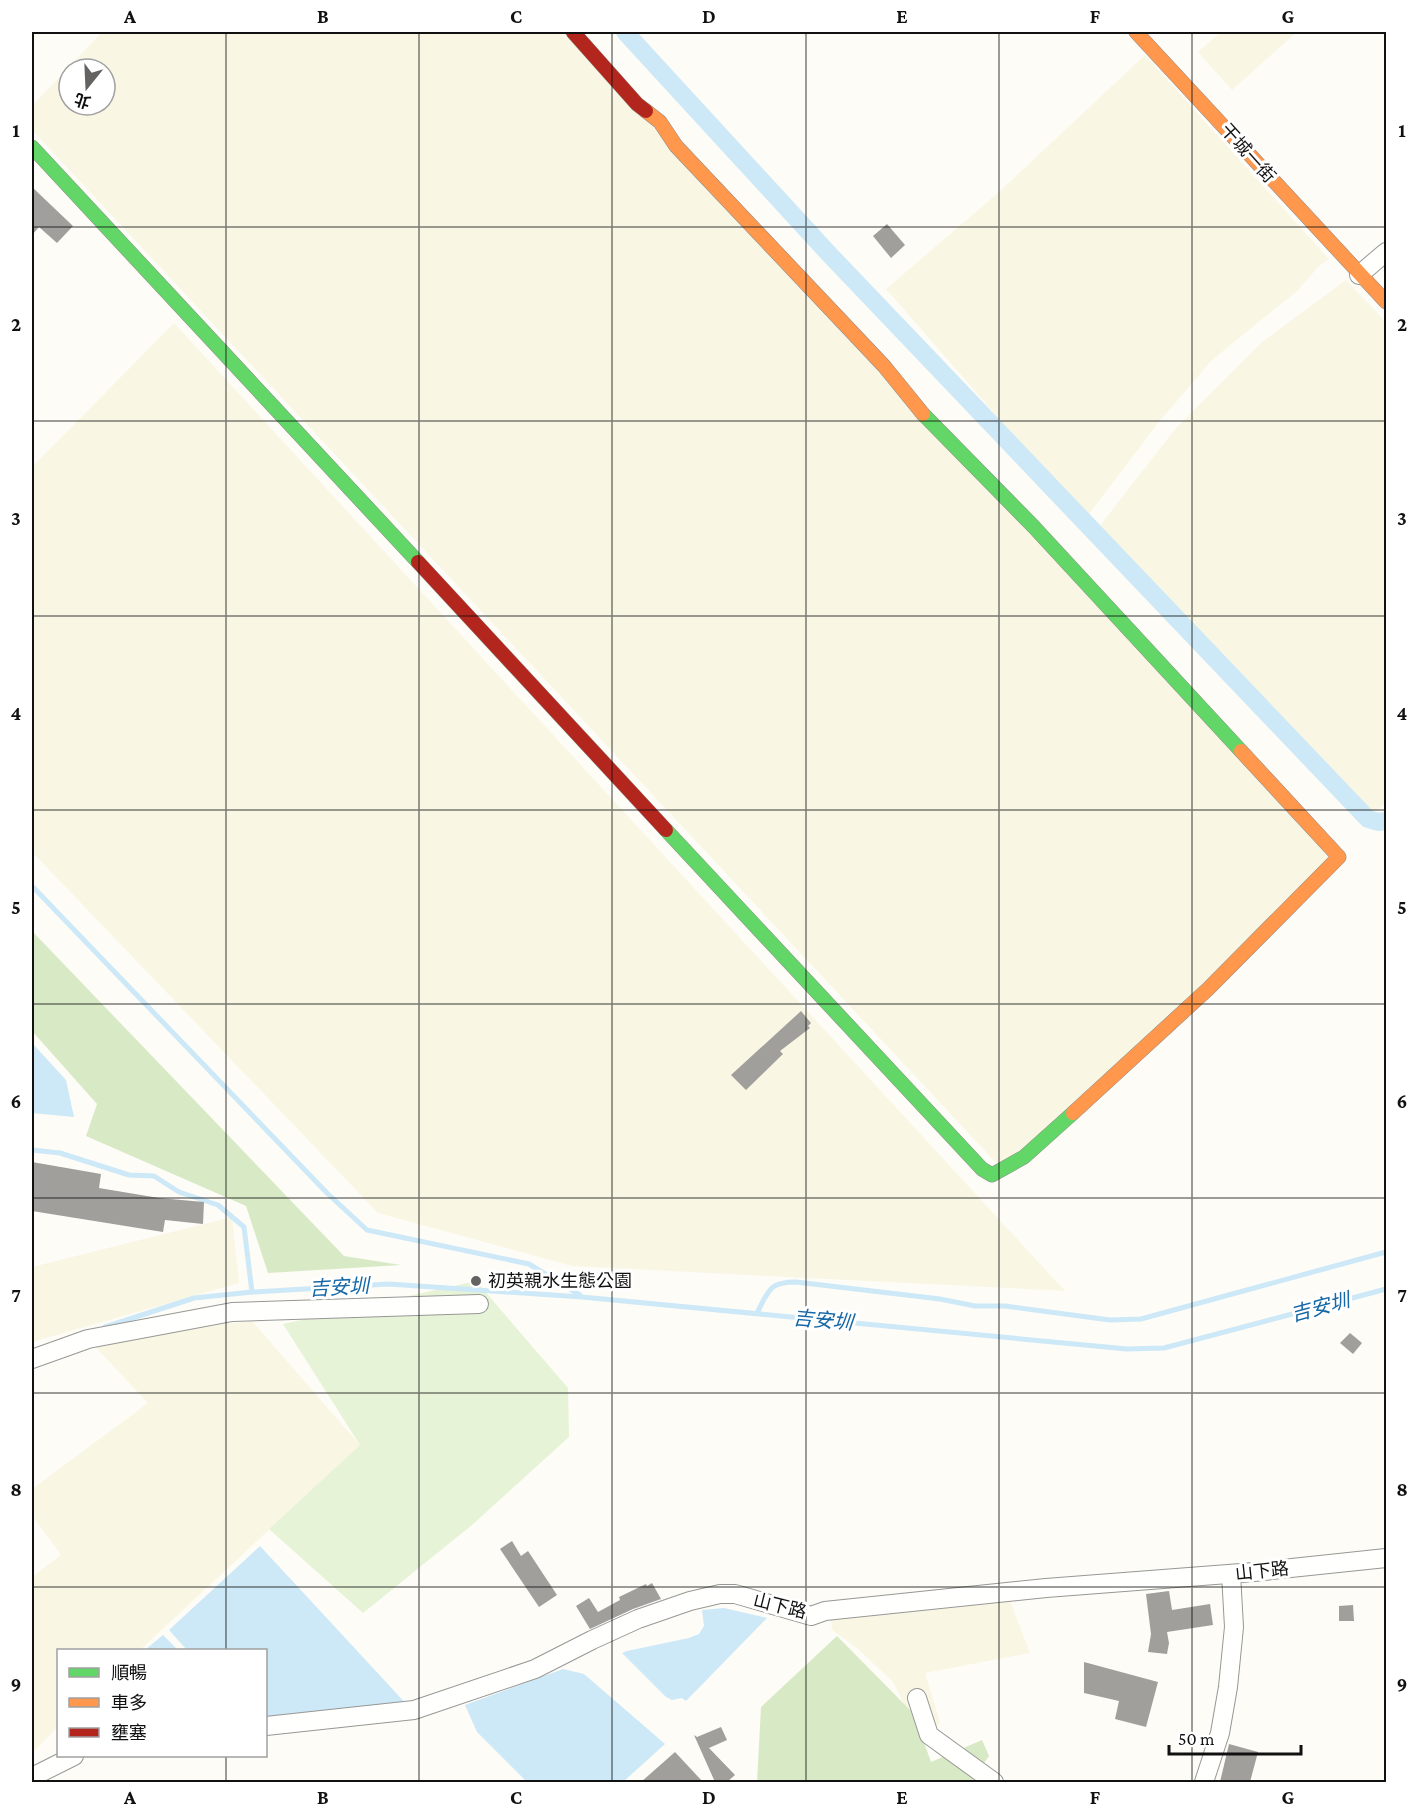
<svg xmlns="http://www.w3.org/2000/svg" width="1418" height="1814" font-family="'Crimson Pro','Noto Sans TC',serif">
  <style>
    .farmland { fill: #f9f7e4; fill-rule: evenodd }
    .green { fill: #e7f3d7 }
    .forest { fill: #d8eac5 }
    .water { fill: #cde8f7 }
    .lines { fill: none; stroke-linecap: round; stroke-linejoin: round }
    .stream { stroke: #cde8f7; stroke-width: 5 }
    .canal { stroke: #cde8f7; stroke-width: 18 }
    .building { fill: #a19f9c }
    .street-casing { stroke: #979795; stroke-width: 20 }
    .fast-casing { stroke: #8e8d8b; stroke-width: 15 }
    .slow-casing { stroke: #8e8d8b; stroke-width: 15 }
    .jam-casing { stroke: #8e8d8b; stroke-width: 15 }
    .street { stroke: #fffffe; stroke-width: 18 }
    .fast { stroke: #63d668; stroke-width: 14 }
    .slow { stroke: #ff974d; stroke-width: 14 }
    .jam { stroke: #b3261e; stroke-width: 14 }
    .grid { fill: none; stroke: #111; stroke-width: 1.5; stroke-opacity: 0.55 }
    .poi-dot { fill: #646362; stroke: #fff; stroke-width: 2 }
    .labels { text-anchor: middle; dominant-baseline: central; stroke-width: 6; stroke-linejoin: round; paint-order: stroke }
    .street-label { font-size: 18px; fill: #111; stroke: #fff }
    .poi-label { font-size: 18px; fill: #111; stroke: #fff; text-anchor: start }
    .water-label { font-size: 20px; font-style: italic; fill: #1768a6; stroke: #fff }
    .neatline { fill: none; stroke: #111; stroke-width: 2 }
    .grid-label { font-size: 20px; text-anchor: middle; font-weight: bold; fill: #111 }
  </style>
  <rect width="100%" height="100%" fill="#fdfcf7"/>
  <g class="farmland">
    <path d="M102 32H564L1339 857 1002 1169 32 130V106ZM69 69H105V105H69Z"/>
    <path d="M1221 32H1297L1232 90 1198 52Z"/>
    <path d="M1145 55 1329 259 1320 265 1297 291 1212 360 1158 423 1086 518 886 289 999 192Z"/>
    <path d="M1346 280 1386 322V802L1373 814 1098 528 1176 428 1262 342Z"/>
    <path d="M174 323 1065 1291 572 1266 378 1213 32 852V467Z"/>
    <path d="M232 1217 239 1283 32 1342V1267Z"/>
    <path d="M252 1321 360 1445 140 1650H58V1727L32 1753V1577L61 1555 32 1515V1489L148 1403 88 1339Z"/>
    <path d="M1009 1598 1030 1653 925 1673 940 1722 934 1731 912 1720 893 1682 858 1649 832 1630 831 1620Z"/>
  </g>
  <path class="green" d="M476 1281 568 1388 569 1437 472 1525 363 1613 269 1529 360 1445 283 1324Z"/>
  <g class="forest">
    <path d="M32 931 344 1256 401 1265 268 1273 246 1206 86 1136 97 1104 32 1031Z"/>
    <path d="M837 1636 914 1714 931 1762 982 1740 989 1756 971 1782H757L761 1707Z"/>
  </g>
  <g class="water">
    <path d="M32 1043 66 1080 74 1117 32 1113Z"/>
    <path d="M260 1546 410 1708 266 1720V1650H187L169 1630Z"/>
    <path d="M724 1608 767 1618 686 1701 682 1698 672 1700 666 1697 622 1653 627 1651 689 1638 699 1634 704 1626 702 1610Z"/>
    <path d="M163 1635 178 1650H145Z"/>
    <path d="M563 1669 584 1674 665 1744 623 1782H527L477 1732 465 1705Z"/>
  </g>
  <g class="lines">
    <g class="stream">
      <path d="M32 886 327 1193 367 1230 529 1264 580 1295"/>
      <path d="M32 1150 60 1153 129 1175 154 1176 179 1192 218 1205 244 1227 252 1292"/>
      <path d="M757 1313C769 1291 768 1282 796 1282L940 1299 975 1306H1005L1110 1320 1141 1319 1386 1252"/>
      <path d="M105 1327 194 1298 252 1292 389 1284 582 1297 1127 1349 1164 1348 1386 1289"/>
    </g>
    <path class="canal" d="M625 32 830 255 1368 819 1378 822 1386 821"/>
  </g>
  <g class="building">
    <path d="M32 187 73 226 57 243 39 227 32 235Z"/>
    <path d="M887 224 905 245 891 258 873 236Z"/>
    <path d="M801 1011 811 1023 808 1026 810 1028 780 1051 783 1054 746 1090 731 1075Z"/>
    <path d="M32 1162 101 1174 99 1188 159 1198 204 1202 203 1224 165 1220 163 1232 32 1211Z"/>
    <path d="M1350 1333 1362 1343 1353 1354 1340 1343Z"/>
    <path d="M512 1541 521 1556 528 1551 557 1595 539 1607 500 1549Z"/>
    <path d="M652 1583 661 1599 633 1609 590 1629 576 1606 589 1598 598 1612 620 1600 619 1597 646 1584 647 1586Z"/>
    <path d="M1169 1591 1172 1610 1210 1604 1213 1625 1167 1632 1169 1643 1167 1654 1148 1652 1151 1634 1146 1594Z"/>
    <path d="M1353 1605 1354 1621H1339V1606Z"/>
    <path d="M1084 1662 1158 1682 1146 1727 1115 1719 1119 1701 1084 1693Z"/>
    <path d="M721 1727 727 1740 709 1748 735 1775 727 1782H715L694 1735 697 1737Z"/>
    <path d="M1229 1744 1258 1752 1250 1782H1220Z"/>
    <path d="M675 1752 703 1782H641Z"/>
  </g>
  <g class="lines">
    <g class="street-casing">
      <g id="street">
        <path d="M1359 275 1386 252"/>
        <path d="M32 1359 88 1339 232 1312 479 1304"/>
        <path d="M917 1698 929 1735 994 1782"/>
        <path d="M266 1726 414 1710 535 1669 592 1640 638 1619 690 1601 720 1594H735L811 1616 825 1611 1046 1588 1254 1572 1386 1558"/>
        <path d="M32 1777 74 1756"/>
        <path d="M1204 1782 1220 1733 1228 1687 1234 1627 1231 1574"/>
      </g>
    </g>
    <g class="fast-casing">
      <g id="fast">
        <path d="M32 147 418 562"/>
        <path d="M923 414 1033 526 1241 751"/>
        <path d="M666 830 982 1169 992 1175 1024 1157 1073 1113"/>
      </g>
    </g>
    <g class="slow-casing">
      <g id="slow">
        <path d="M1136 32 1386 302"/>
        <path d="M646 111 660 122 676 146 884 366 923 414"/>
        <path d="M1073 1113 1208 989 1339 857 1241 751"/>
      </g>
    </g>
    <g class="jam-casing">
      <g id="jam">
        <path d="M573 32 637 104 646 111"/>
        <path d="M418 562 666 830"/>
      </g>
    </g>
    <use href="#street" class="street"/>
    <use href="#fast" class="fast"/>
    <use href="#slow" class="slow"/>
    <use href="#jam" class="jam"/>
  </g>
  <path class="grid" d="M226 32V1650M419 32V1782M612 32V1782M806 32V1782M999 32V1782M1192 32V1782M32 227H1386M32 421H1386M32 616H1386M32 810H1386M32 1004H1386M32 1198H1386M32 1393H1386M32 1587H1386M226 1756V1782"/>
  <circle class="poi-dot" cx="476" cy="1281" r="6"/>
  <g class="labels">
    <g class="street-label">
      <text transform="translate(1248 153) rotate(48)">干城一街</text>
      <text transform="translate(1262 1571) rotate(-6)">山下路</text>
      <text transform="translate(780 1606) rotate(14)">山下路</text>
    </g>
    <g class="poi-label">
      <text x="488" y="1281">初英親水生態公園</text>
    </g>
    <g class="water-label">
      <text transform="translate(339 1287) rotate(-3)">吉安圳</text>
      <text transform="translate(1320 1307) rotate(-15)">吉安圳</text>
      <text transform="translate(823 1320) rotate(5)">吉安圳</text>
    </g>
  </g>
  <rect width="1418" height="1814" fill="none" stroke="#ffffff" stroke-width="66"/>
  <rect x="57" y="1649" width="210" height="108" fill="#ffffff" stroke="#a0a0a0" stroke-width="1.5"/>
  <rect x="69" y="1668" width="30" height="9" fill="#63d668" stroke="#a0a0a0" stroke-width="1.5"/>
  <text x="111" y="1679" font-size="18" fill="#111111">順暢</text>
  <rect x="69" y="1698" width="30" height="9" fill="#ff974d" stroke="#a0a0a0" stroke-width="1.5"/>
  <text x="111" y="1709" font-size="18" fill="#111111">車多</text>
  <rect x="69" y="1728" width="30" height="9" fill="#b3261e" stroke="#a0a0a0" stroke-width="1.5"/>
  <text x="111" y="1739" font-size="18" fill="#111111">壅塞</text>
  <g transform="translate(87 87) rotate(198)"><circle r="28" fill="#ffffff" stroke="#a0a0a0" stroke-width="1.5"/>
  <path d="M0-4.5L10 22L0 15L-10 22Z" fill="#646362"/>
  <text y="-9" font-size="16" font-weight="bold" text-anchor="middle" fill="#111111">北</text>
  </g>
  <path d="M1169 1745v9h132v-9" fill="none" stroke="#111111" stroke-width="3"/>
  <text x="1178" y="1745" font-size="18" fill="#111111" stroke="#ffffff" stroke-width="4.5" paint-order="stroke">50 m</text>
  <rect x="33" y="33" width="1352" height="1748" class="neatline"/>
  <g class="grid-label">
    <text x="130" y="23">A</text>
    <text x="323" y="23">B</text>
    <text x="516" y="23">C</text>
    <text x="709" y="23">D</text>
    <text x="902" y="23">E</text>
    <text x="1095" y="23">F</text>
    <text x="1288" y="23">G</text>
    <text x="16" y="137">1</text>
    <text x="1402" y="137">1</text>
    <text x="16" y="331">2</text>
    <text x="1402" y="331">2</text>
    <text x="16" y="525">3</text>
    <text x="1402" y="525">3</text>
    <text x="16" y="720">4</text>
    <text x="1402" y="720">4</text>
    <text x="16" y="914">5</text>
    <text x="1402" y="914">5</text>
    <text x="16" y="1108">6</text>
    <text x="1402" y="1108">6</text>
    <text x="16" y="1302">7</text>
    <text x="1402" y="1302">7</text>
    <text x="16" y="1496">8</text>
    <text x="1402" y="1496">8</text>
    <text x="16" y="1691">9</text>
    <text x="1402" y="1691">9</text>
    <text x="130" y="1804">A</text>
    <text x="323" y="1804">B</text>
    <text x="516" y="1804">C</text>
    <text x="709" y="1804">D</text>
    <text x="902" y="1804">E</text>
    <text x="1095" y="1804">F</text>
    <text x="1288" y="1804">G</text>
  </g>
</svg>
